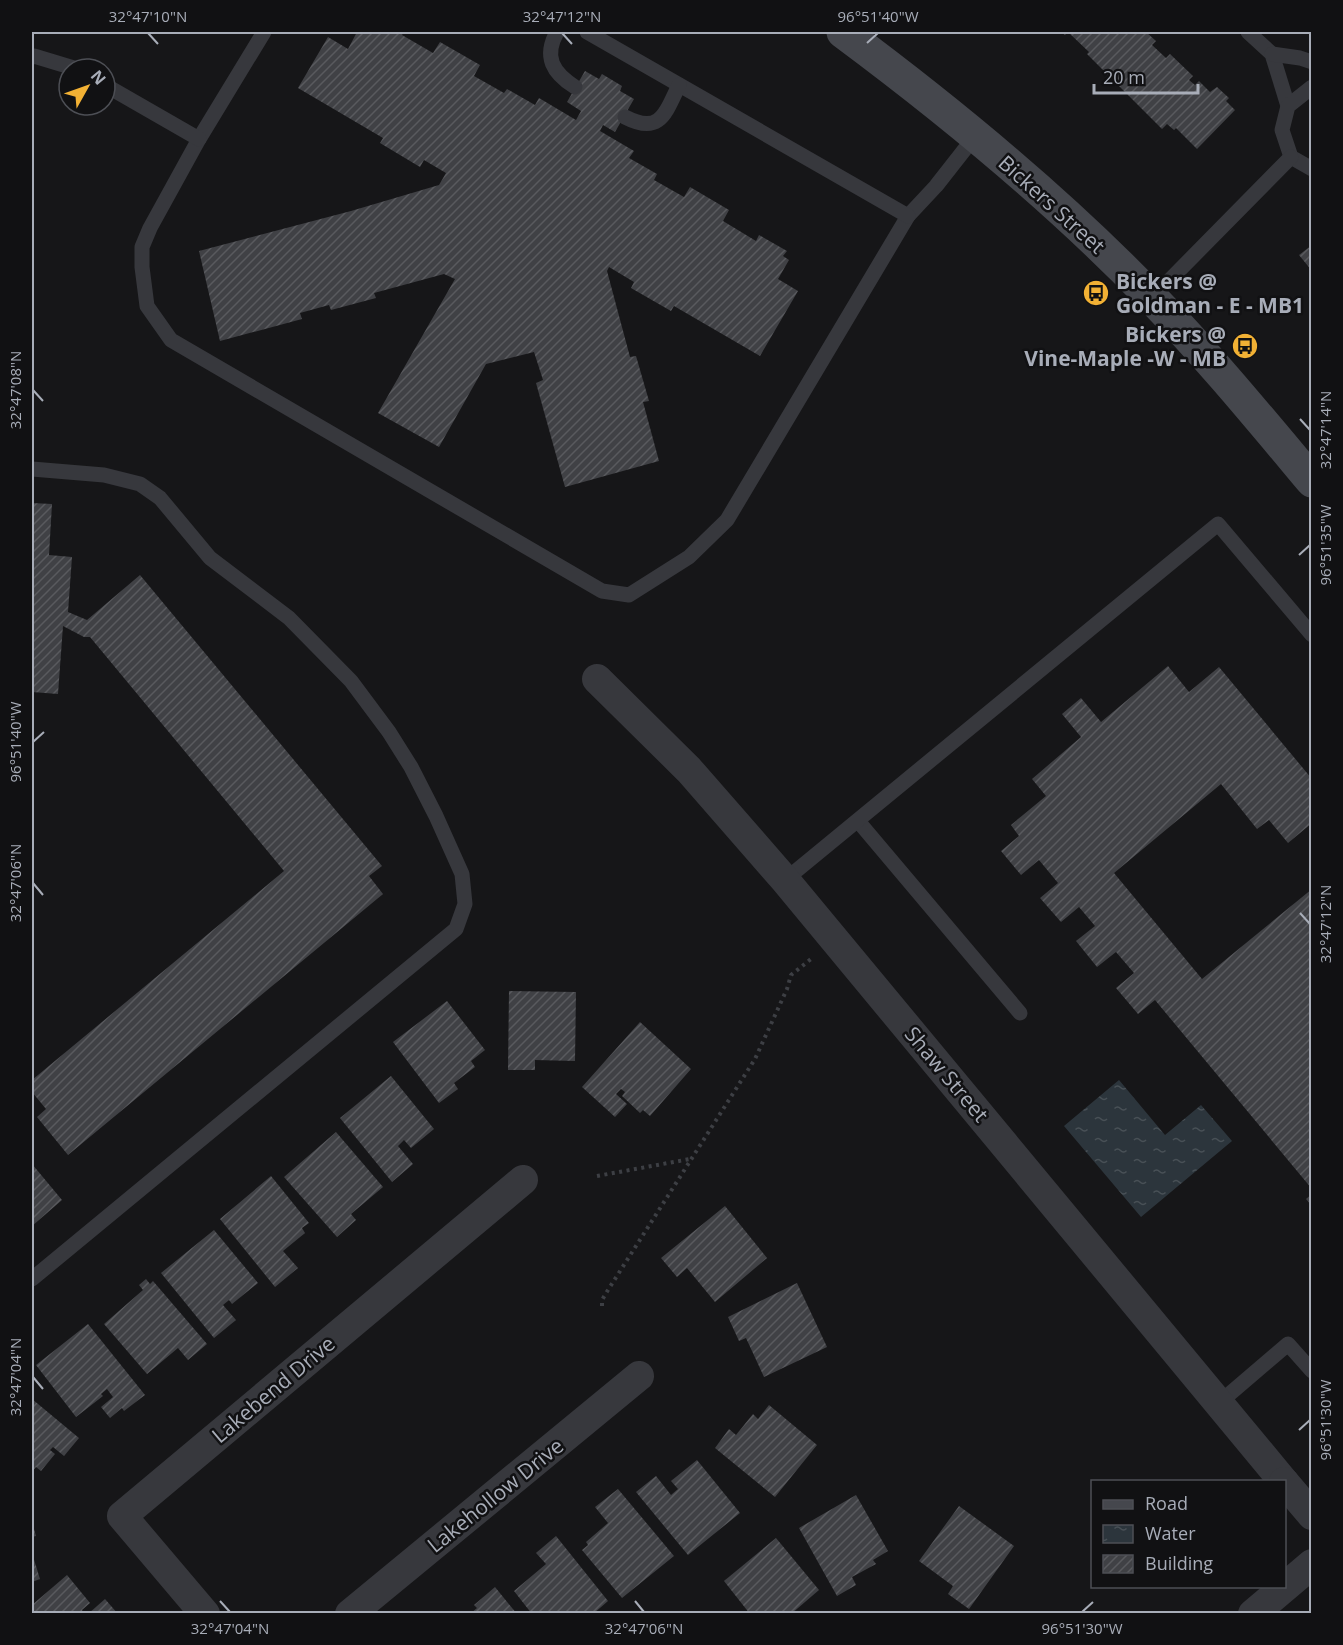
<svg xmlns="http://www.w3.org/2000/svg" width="1343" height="1645" font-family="'Open Sans',sans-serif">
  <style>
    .water { fill: url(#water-ripples) }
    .building { fill: url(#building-hatch) }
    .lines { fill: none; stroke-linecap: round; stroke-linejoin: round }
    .path { stroke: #3d3f44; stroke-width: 4; stroke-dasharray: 3 4.5; stroke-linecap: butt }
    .lane { stroke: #37383d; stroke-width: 15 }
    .street { stroke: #37383d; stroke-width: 30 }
    .secondary { stroke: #45474d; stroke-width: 33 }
    .ticks { fill: none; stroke: #a8adb8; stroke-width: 2 }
    .labels { text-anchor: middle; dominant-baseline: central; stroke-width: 5; stroke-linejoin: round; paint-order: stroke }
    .street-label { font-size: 21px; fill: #a8adb8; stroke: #111113 }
    .poi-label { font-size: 21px; font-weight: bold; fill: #a8adb8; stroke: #111113; text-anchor: start }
    .neatline { fill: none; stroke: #a8adb8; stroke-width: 2 }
    .ticks-label { font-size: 15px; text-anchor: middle; fill: #a8adb8 }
  </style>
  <defs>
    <pattern id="water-ripples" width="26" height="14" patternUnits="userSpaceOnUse" patternTransform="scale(1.5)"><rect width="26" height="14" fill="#2c353c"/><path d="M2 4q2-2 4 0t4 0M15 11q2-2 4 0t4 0" fill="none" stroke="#485056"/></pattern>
    <pattern id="building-hatch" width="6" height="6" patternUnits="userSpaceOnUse" patternTransform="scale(1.5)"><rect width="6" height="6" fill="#404145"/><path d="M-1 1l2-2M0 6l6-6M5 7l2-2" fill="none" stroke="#595a5e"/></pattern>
  </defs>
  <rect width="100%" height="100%" fill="#161618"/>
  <path class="water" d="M1119 1080 1165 1135 1201 1105 1232 1141 1141 1217 1064 1126Z"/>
  <g class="building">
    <path d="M357 32H404L402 35 433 53 440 42 480 65 474 76 504 93 507 89 535 105 539 98 576 120 581 111 567 102 585 71 599 79 602 74 622 86 620 91 634 99 615 132 603 125 600 131 634 151 629 158 657 174 654 180 684 197 690 187 729 210 723 221 756 241 759 235 787 251 783 256 789 260 778 279 798 291 760 356 674 306 671 311 631 288 634 282 609 267 607 271 630 357 636 356 649 401 643 402 659 461 565 487 536 383 543 380 534 352 486 364 439 447 378 413 455 279 444 274 374 293 376 298 331 310 329 305 300 313 302 319 220 341 199 251 351 211 439 185 446 173 424 160 420 167 380 143 383 138 298 88 328 37 348 49Z"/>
    <path d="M1061 32H1146L1156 41 1152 45 1166 58 1170 54 1193 76 1189 80 1195 85 1199 81 1210 92 1217 87 1229 98 1226 101 1235 110 1197 149 1176 128 1174 130 1167 124 1162 129 1087 54 1089 52 1068 32 1065 35Z"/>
    <path d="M1312 245V271L1299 255Z"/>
    <path d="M32 503 52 504 49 555 72 557 68 612 87 620 140 575 382 866 369 876 383 894 68 1155 37 1117 46 1109 32 1092V1080L284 871 90 637H84L63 626 58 694 32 692Z"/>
    <path d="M1168 666 1189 692 1219 667 1312 779V823L1288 843 1269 820 1257 829 1221 784 1114 873 1202 979 1312 889V1189L1155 1000 1138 1014 1116 988 1134 973 1116 952 1097 967 1076 941 1095 926 1079 907 1061 922 1040 898 1058 883 1039 860 1021 875 1001 851 1019 836 1011 825 1046 796 1032 779 1081 737 1062 714 1081 698 1101 722Z"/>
    <path d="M509 991 576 992 575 1061 535 1060V1070H508Z"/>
    <path d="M447 1001 485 1050 471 1061 475 1067 454 1083 458 1089 439 1103 393 1042Z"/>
    <path d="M640 1022 691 1069 650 1116 643 1110 640 1113 622 1096 625 1092 621 1089 616 1094 627 1104 615 1117 582 1087Z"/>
    <path d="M391 1076 434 1129 411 1148 404 1140 398 1146 413 1164 392 1182 340 1118Z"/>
    <path d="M336 1132 383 1187 351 1214 356 1220 337 1237 284 1177Z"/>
    <path d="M32 1164 62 1200 32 1226Z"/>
    <path d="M271 1176 309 1223 302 1228 305 1233 283 1251 298 1268 275 1287 220 1219Z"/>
    <path d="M1312 1194V1206L1306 1199Z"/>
    <path d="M725 1206 767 1258 715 1302 687 1268 677 1277 661 1258Z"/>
    <path d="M214 1230 258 1283 232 1304 229 1300 223 1305 236 1320 214 1338 161 1273Z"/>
    <path d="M146 1279 150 1284 153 1281 207 1344 188 1360 178 1348 147 1374 104 1324 143 1290 139 1285Z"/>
    <path d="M797 1283 827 1347 764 1377 746 1338 739 1341 728 1317Z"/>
    <path d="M88 1324 145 1395 124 1411 122 1408 110 1418 101 1407 113 1397 107 1389 101 1394 103 1396 76 1417 36 1365Z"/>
    <path d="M32 1399 79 1438 64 1456 53 1447 50 1450 55 1454 41 1471 36 1467 32 1472Z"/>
    <path d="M769 1405 817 1445 775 1497 715 1448 729 1429 736 1435 753 1414 758 1419Z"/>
    <path d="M697 1460 740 1513 688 1555 636 1492 656 1476 671 1495 678 1489 671 1481Z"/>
    <path d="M618 1489 674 1556 622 1598 582 1550 588 1545 586 1542 608 1523 595 1507Z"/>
    <path d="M856 1495 888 1551 873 1560 876 1564 852 1577 856 1585 837 1596 799 1528Z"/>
    <path d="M959 1506 1014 1546 969 1609 948 1594 953 1586 919 1561Z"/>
    <path d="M32 1522 36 1536 32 1537Z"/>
    <path d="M556 1536 608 1601 593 1614H532L514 1591 546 1564 536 1553Z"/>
    <path d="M776 1538 819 1590 791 1614H750L724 1581Z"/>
    <path d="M32 1553 40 1579 32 1582Z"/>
    <path d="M67 1575 90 1603 82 1610 84 1614H32V1605Z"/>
    <path d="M495 1587 517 1614H470L477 1608 474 1605Z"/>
    <path d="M105 1599 118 1614H88Z"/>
  </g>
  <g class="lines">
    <g class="path">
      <path d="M597 1176 690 1159"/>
      <path d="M602 1306V1300L608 1290 755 1059 787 989 791 975 811 959"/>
    </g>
    <g class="lane">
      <path d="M264 32 199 139 150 228 142 247V267L147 306 171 340 602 591 629 595 689 557 727 520 908 216 936 186 976 135"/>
      <path d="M557 32C543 57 553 73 575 87"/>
      <path d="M587 32 908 216"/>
      <path d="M1248 32 1272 54 1288 106"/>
      <path d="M1272 54 1300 58 1312 62"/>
      <path d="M32 57 34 56 77 69"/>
      <path d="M105 85 199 139"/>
      <path d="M1312 87 1288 106 1282 130 1291 157 1312 169"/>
      <path d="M625 117C660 135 665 114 679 85"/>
      <path d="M1152 298 1291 157"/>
      <path d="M32 469 104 475 140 484 160 498 210 558 289 618 351 681 389 732 411 767 436 816 462 874 465 904 456 929 32 1279"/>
      <path d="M858 821 1020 1013"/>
      <path d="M785 880 1218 524 1312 635"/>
      <path d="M1219 1403 1288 1344 1312 1371"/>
    </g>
    <g class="street">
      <path d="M597 679 689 770 785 880 1284 1482"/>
      <path d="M1284 1482 1312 1515"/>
      <path d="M205 1614 122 1516 523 1180"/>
      <path d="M350 1614 639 1376"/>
      <path d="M1253 1614 1312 1564"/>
    </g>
    <path class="secondary" d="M843 32C952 113 1058 200 1153 299 1209 357 1260 419 1312 481"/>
  </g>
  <path class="ticks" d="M148 33 158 44M562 33 572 44M867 43 878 33M33 390 43 401M1300 419 1310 430M1299 555 1310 545M33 742 44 732M33 883 43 895M1300 913 1310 924M33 1377 43 1389M1299 1430 1310 1420M220 1601 230 1612M635 1601 644 1612M1082 1612 1093 1602"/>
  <defs>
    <g id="bus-disc" transform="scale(1.35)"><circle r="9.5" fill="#f2b134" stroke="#111113"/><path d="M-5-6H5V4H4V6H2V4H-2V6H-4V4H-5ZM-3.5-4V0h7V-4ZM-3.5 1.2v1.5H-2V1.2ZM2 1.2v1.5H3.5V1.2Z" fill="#111"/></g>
  </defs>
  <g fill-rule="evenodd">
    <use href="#bus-disc" x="1096" y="293"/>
    <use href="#bus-disc" x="1245" y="346"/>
  </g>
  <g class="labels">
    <g class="street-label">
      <text transform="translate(1052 204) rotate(42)">Bickers Street</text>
      <text transform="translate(947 1074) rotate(50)">Shaw Street</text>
      <text transform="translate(273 1389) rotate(-40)">Lakebend Drive</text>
      <text transform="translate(495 1495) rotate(-39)">Lakehollow Drive</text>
    </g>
    <g class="poi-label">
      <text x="1116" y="281">Bickers @<tspan x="1116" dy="24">Goldman - E - MB1</tspan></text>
      <text x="1226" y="334" text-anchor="end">Bickers @<tspan x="1226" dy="24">Vine-Maple -W - MB</tspan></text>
    </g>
  </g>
  <rect width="1343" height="1645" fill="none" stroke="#111113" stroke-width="66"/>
  <rect x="1091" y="1480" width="195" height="108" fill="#111113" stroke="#4d4f55" stroke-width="1.5"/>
  <rect x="1103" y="1500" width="30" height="9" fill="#45474d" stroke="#4d4f55" stroke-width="1.5"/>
  <text x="1145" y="1510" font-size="18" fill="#a8adb8">Road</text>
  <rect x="1103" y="1525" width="30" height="18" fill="url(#water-ripples)" stroke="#4d4f55" stroke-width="1.5"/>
  <text x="1145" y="1540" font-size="18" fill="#a8adb8">Water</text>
  <rect x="1103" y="1555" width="30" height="18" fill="url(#building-hatch)" stroke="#4d4f55" stroke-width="1.5"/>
  <text x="1145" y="1570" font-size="18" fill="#a8adb8">Building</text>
  <g transform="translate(87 87) rotate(50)"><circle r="28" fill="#111113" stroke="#4d4f55" stroke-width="1.5"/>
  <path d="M0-4.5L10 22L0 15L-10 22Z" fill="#f2b134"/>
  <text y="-9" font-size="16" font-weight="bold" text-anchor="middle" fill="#a8adb8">N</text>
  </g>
  <path d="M1094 84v9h104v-9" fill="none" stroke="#a8adb8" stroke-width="3"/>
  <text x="1103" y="84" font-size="18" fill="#a8adb8" stroke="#111113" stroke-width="4.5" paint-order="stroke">20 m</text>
  <rect x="33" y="33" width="1277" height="1579" class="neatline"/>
  <g class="ticks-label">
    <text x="148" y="22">32°47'10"N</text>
    <text x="562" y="22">32°47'12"N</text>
    <text x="878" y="22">96°51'40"W</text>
    <text transform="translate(16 390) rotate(-90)" y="5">32°47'08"N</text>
    <text transform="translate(1326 430) rotate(-90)" y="5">32°47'14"N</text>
    <text transform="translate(1326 545) rotate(-90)" y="5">96°51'35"W</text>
    <text transform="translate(16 742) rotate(-90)" y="5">96°51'40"W</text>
    <text transform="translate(16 883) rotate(-90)" y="5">32°47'06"N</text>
    <text transform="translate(1326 924) rotate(-90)" y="5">32°47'12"N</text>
    <text transform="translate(16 1377) rotate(-90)" y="5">32°47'04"N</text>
    <text transform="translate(1326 1420) rotate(-90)" y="5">96°51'30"W</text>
    <text x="230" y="1634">32°47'04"N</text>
    <text x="644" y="1634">32°47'06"N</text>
    <text x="1082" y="1634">96°51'30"W</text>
  </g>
</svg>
